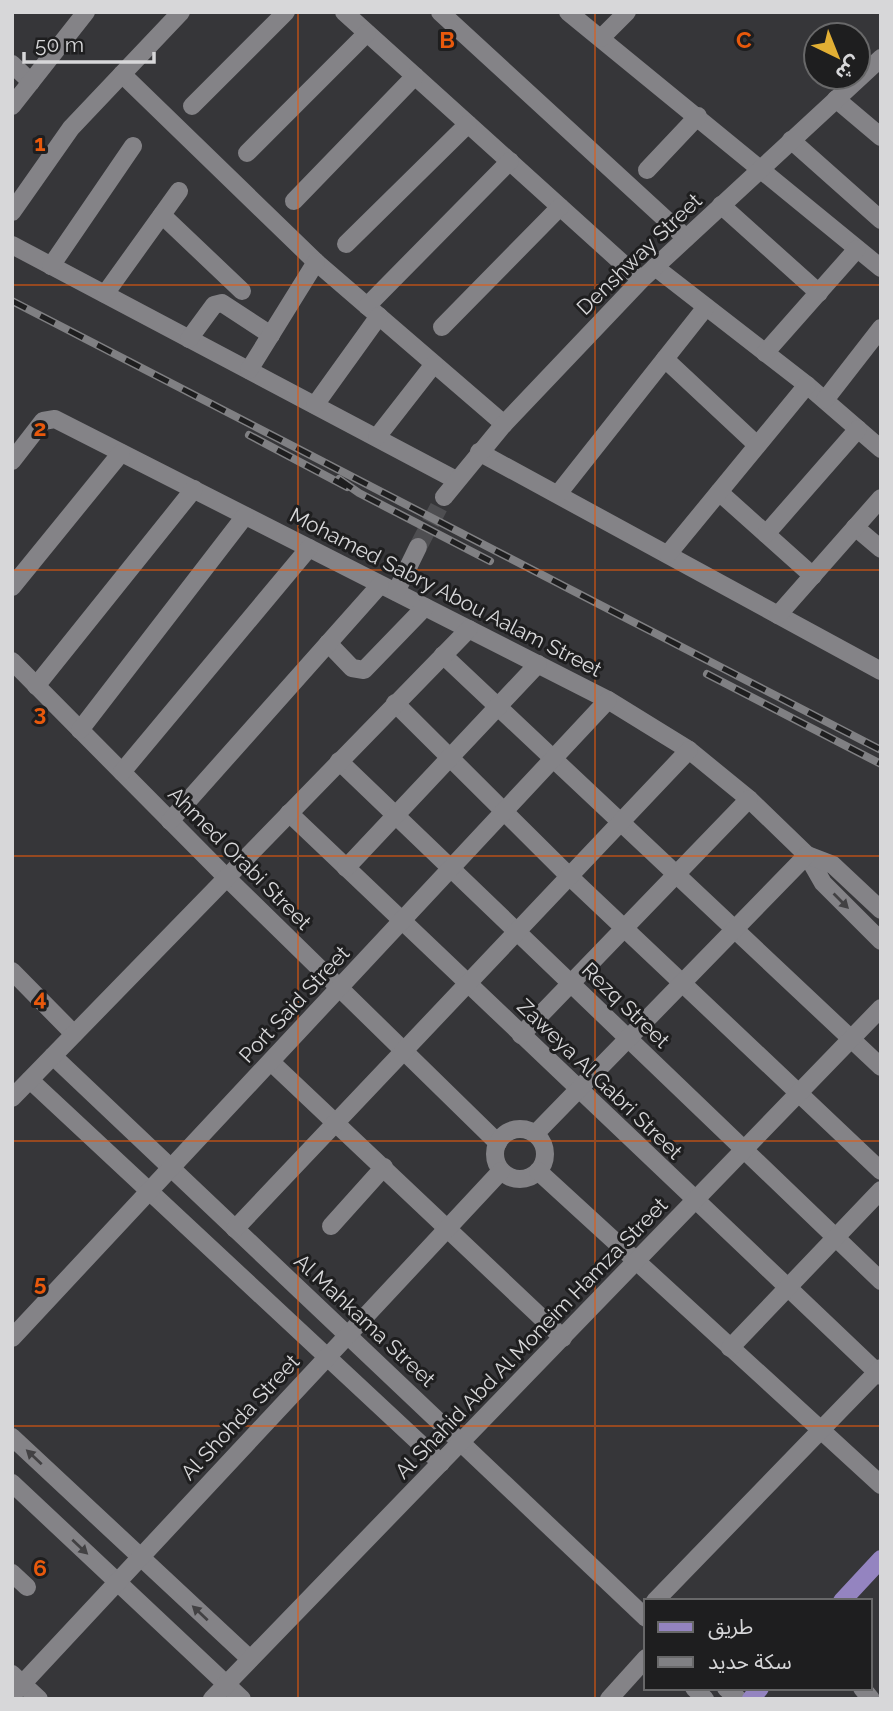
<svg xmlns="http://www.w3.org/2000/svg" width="893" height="1711" font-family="Raleway,'Noto Sans Arabic',sans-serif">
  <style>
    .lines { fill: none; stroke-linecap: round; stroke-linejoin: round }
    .minor-tunnel { stroke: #4e4e51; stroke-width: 18; stroke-dasharray: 18 9; stroke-linecap: butt }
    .minor { stroke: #848387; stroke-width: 18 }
    .major { stroke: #9484c0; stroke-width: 18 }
    .rail-casing { stroke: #808083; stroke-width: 8 }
    .rail { stroke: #1e1e1f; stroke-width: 5; stroke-dasharray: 16; stroke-linecap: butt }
    .oneway { fill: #424143 }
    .grid { fill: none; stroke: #e8590c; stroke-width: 2; stroke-opacity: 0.55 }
    .labels { text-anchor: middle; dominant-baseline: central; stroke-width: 6; stroke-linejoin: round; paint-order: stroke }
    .street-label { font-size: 21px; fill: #d7d7d9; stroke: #1e1e1f }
    .grid-label { font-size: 23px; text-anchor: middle; font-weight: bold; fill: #e8590c; stroke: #1e1e1f; stroke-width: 6; stroke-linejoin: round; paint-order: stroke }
  </style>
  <rect width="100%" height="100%" fill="#363639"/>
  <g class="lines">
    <path class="minor-tunnel" d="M418 547 444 497"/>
    <g class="minor">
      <path d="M344 12 641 280"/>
      <path d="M440 12 686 238"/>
      <path d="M568 12 881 268"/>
      <path d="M601 38 627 12"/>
      <path d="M12 64 31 82"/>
      <path d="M122 74 316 262 504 424"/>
      <path d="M836 99 881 137"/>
      <path d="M12 106 86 12"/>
      <path d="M192 106 286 12"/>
      <path d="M791 140 881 220"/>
      <path d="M247 153 367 33"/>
      <path d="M647 170 698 116"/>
      <path d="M294 201 415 76"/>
      <path d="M721 205 819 293"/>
      <path d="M12 212 71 128 181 12"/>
      <path d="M162 215 242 291"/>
      <path d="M346 244 468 124"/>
      <path d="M12 245 456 480"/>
      <path d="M51 266 133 146"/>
      <path d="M655 267 807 385 881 449"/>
      <path d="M105 294 179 191"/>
      <path d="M367 306 510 161"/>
      <path d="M442 327 560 207"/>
      <path d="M189 339 214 305 222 303 271 335"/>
      <path d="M765 353 857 249"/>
      <path d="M665 359 757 445"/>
      <path d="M249 370 316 262"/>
      <path d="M825 400 881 328"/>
      <path d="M315 405 379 316"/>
      <path d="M377 437 434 364"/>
      <path d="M479 452 881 671"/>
      <path d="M12 461 43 421 55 419 608 700 689 750 749 799 807 855 823 883 881 941"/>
      <path d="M719 492 813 576"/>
      <path d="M558 494 706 307"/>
      <path d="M444 497 504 424 641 280 881 58"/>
      <path d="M855 527 881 549"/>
      <path d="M766 534 858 429"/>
      <path d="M668 554 807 385"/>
      <path d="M12 587 121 453"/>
      <path d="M396 592 418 547"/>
      <path d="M778 615 881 498"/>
      <path d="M328 643 352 668 364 670 425 607"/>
      <path d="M443 655 881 1067"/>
      <path d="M12 661 226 877 498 1143"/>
      <path d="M36 686 194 489"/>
      <path d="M395 703 569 876 881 1171"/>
      <path d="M80 730 245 516"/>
      <path d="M339 761 881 1281"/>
      <path d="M122 772 309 548"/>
      <path d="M289 813 881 1376"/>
      <path d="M170 821 380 585"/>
      <path d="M807 855 833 865 881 910"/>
      <path d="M346 868 538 664"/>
      <path d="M12 971 74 1034"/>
      <path d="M521 1035 749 799"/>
      <path d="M53 1056 646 1618"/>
      <path d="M271 1062 563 1338"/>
      <path d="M30 1080 441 1463"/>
      <path d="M12 1098 469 629"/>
      <circle cx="520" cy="1154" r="25"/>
      <path d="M535 1134 807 855"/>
      <path d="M538 1171 881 1485"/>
      <path d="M331 1226 384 1167"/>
      <path d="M235 1229 689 750"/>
      <path d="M12 1338 608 700"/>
      <path d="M730 1348 881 1190"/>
      <path d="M12 1437 250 1659"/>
      <path d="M12 1483 242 1699"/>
      <path d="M12 1573 27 1587"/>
      <path d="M655 1601 881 1368"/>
      <path d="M12 1674 39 1699"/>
      <path d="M694 1688 705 1699"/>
      <path d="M726 1688 738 1699"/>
      <path d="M862 1688 871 1699"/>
      <path d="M12 1695 501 1171"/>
      <path d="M212 1699 881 1008"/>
      <path d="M609 1699 646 1658"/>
    </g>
    <g class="major">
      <path d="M842 1601 881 1559"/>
      <path d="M751 1699 760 1688"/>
    </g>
    <g class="rail-casing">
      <g id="rail">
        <path d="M12 301 881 750"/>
        <path d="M249 435 347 487"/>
        <path d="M339 479 359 493 490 561"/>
        <path d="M707 674 881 764"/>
      </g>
    </g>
    <use href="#rail" class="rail"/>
  </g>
  <defs><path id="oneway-solid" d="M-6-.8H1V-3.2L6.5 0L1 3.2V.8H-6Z" transform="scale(1.75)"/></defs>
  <g class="oneway">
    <use href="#oneway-solid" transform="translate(841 901) rotate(45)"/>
    <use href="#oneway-solid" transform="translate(34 1457) rotate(-137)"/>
    <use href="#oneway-solid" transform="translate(80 1547) rotate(43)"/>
    <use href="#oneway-solid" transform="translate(200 1613) rotate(-137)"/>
  </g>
  <path class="grid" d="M298 12V1699M595 12V1699M12 285H881M12 570H881M12 856H881M12 1141H881M12 1426H881"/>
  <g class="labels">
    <g class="street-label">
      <text transform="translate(639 254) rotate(-44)">Denshway Street</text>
      <text transform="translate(446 592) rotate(27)">Mohamed Sabry Abou Aalam Street</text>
      <text transform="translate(240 858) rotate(45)">Ahmed Orabi Street</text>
      <text transform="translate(294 1004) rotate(-47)">Port Said Street</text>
      <text transform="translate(626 1005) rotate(44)">Rezq Street</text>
      <text transform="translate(600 1079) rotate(44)">Zaweya Al Gabri Street</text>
      <text transform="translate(365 1320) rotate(43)">Al Mahkama Street</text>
      <text transform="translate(531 1338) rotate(-46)">Al Shahid Abd Al Moneim Hamza Street</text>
      <text transform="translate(240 1417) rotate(-47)">Al Shohda Street</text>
    </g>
  </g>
  <g class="grid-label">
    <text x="447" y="48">B</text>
    <text x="744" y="48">C</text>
    <text x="40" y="151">1</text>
    <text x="40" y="436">2</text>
    <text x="40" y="721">3</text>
    <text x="40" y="1006">4</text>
    <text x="40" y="1291">5</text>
    <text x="40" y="1576">6</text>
  </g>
  <rect width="893" height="1711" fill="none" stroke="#d7d7d9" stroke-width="28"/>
  <rect x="644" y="1599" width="228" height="91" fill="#1e1e1f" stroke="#686869" stroke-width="2"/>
  <rect x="658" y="1622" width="35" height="10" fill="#9484c0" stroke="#686869" stroke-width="2"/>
  <text x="708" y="1634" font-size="21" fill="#d7d7d9">طريق</text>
  <rect x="658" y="1657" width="35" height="10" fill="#808083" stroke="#686869" stroke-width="2"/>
  <text x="708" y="1669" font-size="21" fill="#d7d7d9">سكة حديد</text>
  <g transform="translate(837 56) rotate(137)"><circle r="33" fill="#1e1e1f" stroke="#686869" stroke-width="2"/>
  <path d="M0-5L12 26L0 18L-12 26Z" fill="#e2af34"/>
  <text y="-10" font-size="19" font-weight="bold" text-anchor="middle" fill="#d7d7d9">ش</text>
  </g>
  <path d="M24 52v10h130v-10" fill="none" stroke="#d7d7d9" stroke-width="3.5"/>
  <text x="35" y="52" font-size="21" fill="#d7d7d9" stroke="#1e1e1f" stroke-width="5" paint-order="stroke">50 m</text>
</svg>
